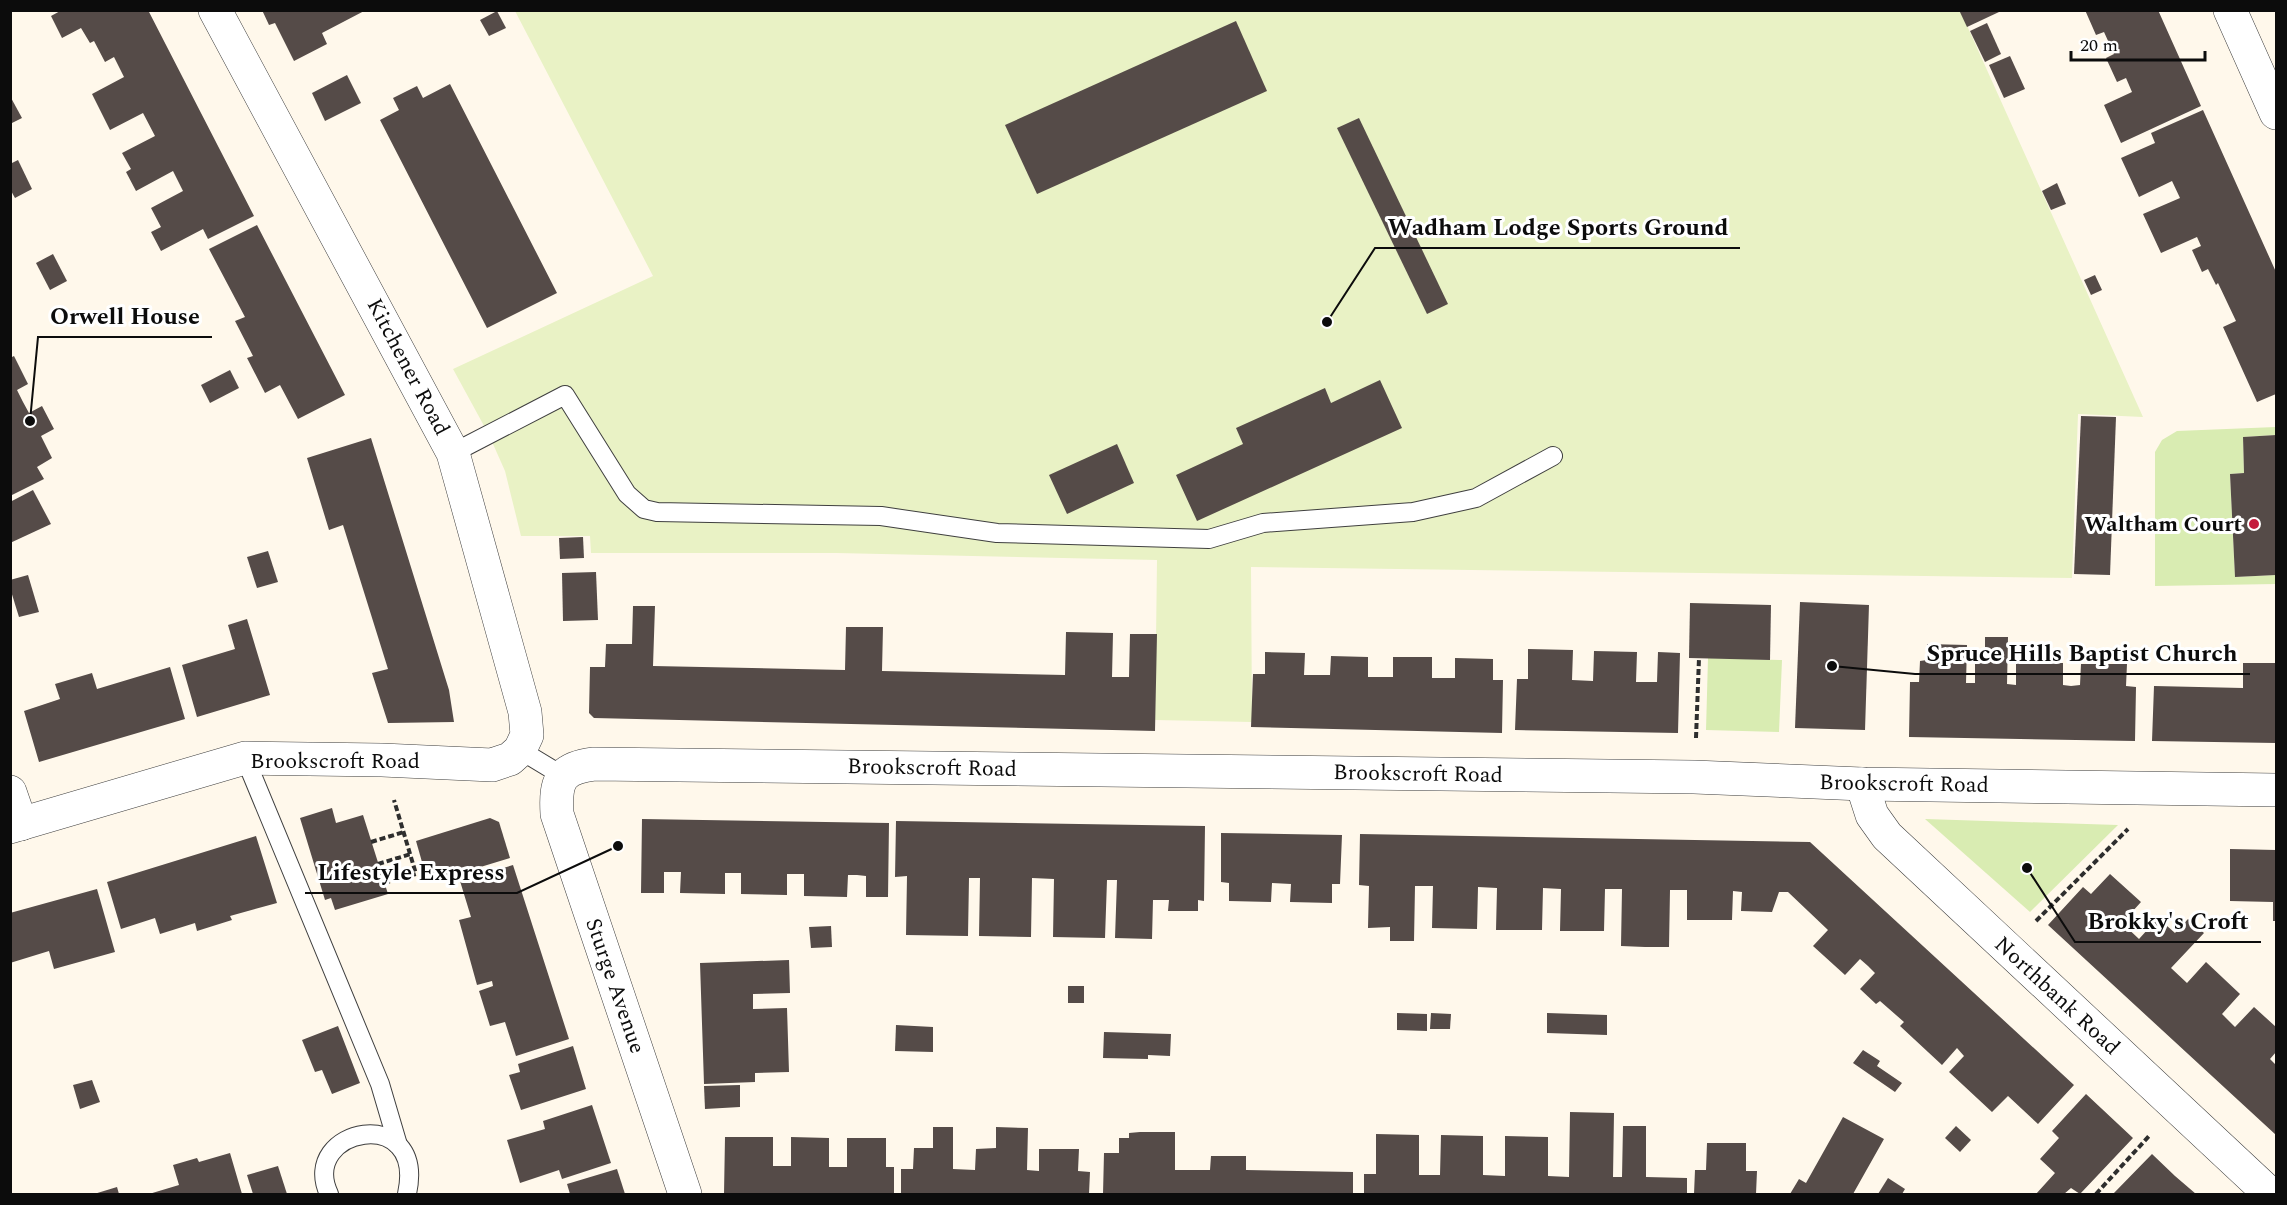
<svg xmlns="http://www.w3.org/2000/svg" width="2287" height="1205" font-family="Spectral,serif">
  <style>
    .green { fill: #d9ecb2 }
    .pitch { fill: #e9f2c5 }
    .building { fill: #554b48 }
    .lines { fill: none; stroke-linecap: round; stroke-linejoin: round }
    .lane-casing { stroke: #3f3f3f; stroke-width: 20 }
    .street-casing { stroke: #3f3f3f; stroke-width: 34 }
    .path { stroke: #2e2e2e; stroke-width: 4; stroke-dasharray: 6 3; stroke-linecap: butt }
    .lane { stroke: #fff; stroke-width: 18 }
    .street { stroke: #fff; stroke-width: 33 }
    .poi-dot { fill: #c41c3d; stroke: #fff; stroke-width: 2 }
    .labels { text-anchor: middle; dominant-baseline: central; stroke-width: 6; stroke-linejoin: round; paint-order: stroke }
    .street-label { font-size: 22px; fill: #0c0c0c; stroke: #fff }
    .poi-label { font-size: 22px; font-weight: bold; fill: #0c0c0c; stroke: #fff; text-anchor: end }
    .leader { fill: none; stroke: #0c0c0c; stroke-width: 2 }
    .callout-dot { fill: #0c0c0c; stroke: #fff; stroke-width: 2 }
    .callout-label { font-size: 24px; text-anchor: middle; font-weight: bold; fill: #0c0c0c; stroke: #fff; stroke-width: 6; stroke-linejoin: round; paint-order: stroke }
  </style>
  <rect width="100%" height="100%" fill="#fff8eb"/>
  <g class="green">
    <path d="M2276 427V435L2243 437 2244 473 2230 474 2235 577 2276 575V584L2155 586V452L2162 440 2177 431Z"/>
    <path d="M1708 658 1782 660 1779 732 1706 730Z"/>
    <path d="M1925 819 2118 825 2030 912Z"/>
  </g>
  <path class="pitch" d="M1960 10 2143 417 2078 414 2072 578 1251 567 1252 722 1155 720 1157 560 836 553H591L590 536H521L505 471 489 435 453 369 653 276 515 11Z"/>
  <g class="building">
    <path d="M62 10H148L254 216 208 239 203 229 161 251 151 232 161 227 151 208 183 191 173 171 136 191 126 172 131 169 122 153 155 136 143 113 110 130 92 94 124 77 114 57 105 62 94 41 90 43 81 28 62 38 51 16Z"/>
    <path d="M262 10H366L322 33 327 44 294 61 275 23 269 25Z"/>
    <path d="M1959 10H1998L1999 12 1967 27Z"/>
    <path d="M2085 10H2158L2201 106 2121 143 2104 105 2132 92 2126 78 2117 82 2106 58 2114 54 2104 32 2096 35Z"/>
    <path d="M497 11 506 28 489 36 480 20Z"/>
    <path d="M1236 21 1267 91 1037 194 1005 125Z"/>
    <path d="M1987 23 2001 54 1985 62 1970 31Z"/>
    <path d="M2010 56 2025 89 2004 98 1989 65Z"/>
    <path d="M347 75 361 103 325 121 312 93Z"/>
    <path d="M450 84 557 293 487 328 380 120 399 110 393 98 417 86 423 98Z"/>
    <path d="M10 96 22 118 10 124Z"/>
    <path d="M2203 110 2276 272V394L2257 402 2223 327 2236 321 2218 283 2216 285 2208 269 2202 272 2192 250 2201 246 2197 237 2161 253 2143 214 2180 198 2172 181 2139 197 2121 158 2155 143 2151 133Z"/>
    <path d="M1359 118 1448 304 1427 314 1337 128Z"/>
    <path d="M18 160 32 189 15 198 10 189V164Z"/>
    <path d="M2057 183 2066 204 2051 210 2042 191Z"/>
    <path d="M257 225 345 395 298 419 280 385 265 393 247 358 253 356 235 321 245 317 209 249Z"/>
    <path d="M53 254 67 281 50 290 36 263Z"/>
    <path d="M2095 275 2102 290 2091 295 2084 280Z"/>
    <path d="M14 356 28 384 17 390 23 402 29 413 42 406 54 429 41 436 52 458 37 467 44 479 10 496V358Z"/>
    <path d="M230 370 239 388 210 403 201 385Z"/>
    <path d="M1380 380 1402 428 1197 521 1176 475 1243 444 1236 428 1325 388 1331 403Z"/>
    <path d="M2081 416 2116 417 2110 575 2074 574Z"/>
    <path d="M2276 435V575L2235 577 2230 474 2244 473 2243 437Z"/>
    <path d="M371 438 449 690 454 722 388 723 372 673 388 669 343 525 329 530 307 458Z"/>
    <path d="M1117 444 1134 483 1067 514 1049 475Z"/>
    <path d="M33 490 51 524 10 543V502Z"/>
    <path d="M583 537 584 558 560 559 559 538Z"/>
    <path d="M268 551 278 582 257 588 247 557Z"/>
    <path d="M596 572 598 620 563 621 562 573Z"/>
    <path d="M28 575 39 612 19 617 10 588V580Z"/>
    <path d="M1800 602 1869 605 1865 730 1795 728Z"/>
    <path d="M1690 603 1771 605 1770 660 1689 658Z"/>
    <path d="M633 606H655L653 666 845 670 846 627H883L882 671 1065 675 1066 632 1113 633 1112 677H1129L1130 634H1157L1155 731 594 718 589 713 590 667H605L606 644H632Z"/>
    <path d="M247 619 270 695 197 717 182 665 235 649 228 625Z"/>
    <path d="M1985 637H2008L2007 684 2016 685V663H2063V685L2071 686 2080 685 2081 664H2127L2126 686 2136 687 2135 741 1909 737 1910 682H1919L1920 661 1927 660V644L1967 645 1966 683H1975V662H1985Z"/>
    <path d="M1528 649 1573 650 1572 680 1593 681 1594 651 1637 652 1636 682H1657L1658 652 1680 653 1678 733 1515 730 1517 679H1528Z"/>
    <path d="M1265 652 1305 653 1304 675H1330L1331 656 1368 657V677H1393V657H1432V678H1455V658L1493 659V680H1503L1502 733 1251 727 1253 674H1265Z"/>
    <path d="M2243 663H2276V743L2152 741 2154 686 2243 688Z"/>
    <path d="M170 667 185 719 39 762 24 711 60 699 55 684 92 673 97 689Z"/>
    <path d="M332 808 336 823 363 815 388 894 335 910 331 898 325 900 300 818Z"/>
    <path d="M490 818 499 822 510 858 428 883 416 841Z"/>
    <path d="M642 819 889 823 888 897H866V876L857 875H848L847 897 804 896V874H787V895L741 894V873H725V894L680 893 681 872H664V893H641Z"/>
    <path d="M896 821 1205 826 1204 901 1198 900V911H1168L1169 900H1153L1152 939 1115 938 1117 880H1107L1105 938 1053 937 1054 879 1032 878 1031 937 979 936 980 878H969L968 936 906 935 907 876 895 877Z"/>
    <path d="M1221 833 1342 835 1340 884H1332V903L1290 902 1291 884 1272 883 1271 902 1229 901V883L1221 882Z"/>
    <path d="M1360 834 1810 842 2074 1085 2038 1124 2008 1096 1992 1112 1949 1072 1964 1056 1957 1048 1942 1065 1900 1026 1904 1022 1880 1001 1876 1004 1860 989 1875 973 1868 966 1860 959 1845 975 1813 946 1828 930 1788 892H1779L1772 912 1741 911 1742 892 1733 891 1732 920H1687V890H1670L1669 947H1645L1621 946 1622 889H1605L1604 931H1560L1561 889 1543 888 1542 930H1496L1497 888 1478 887 1477 929 1432 928 1433 886H1415L1414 941H1390V927L1368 928 1369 886 1359 885Z"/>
    <path d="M256 836 277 903 230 916 232 920 197 931 195 923 160 934 155 918 121 929 107 882Z"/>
    <path d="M2230 849 2276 850V921H2273V902L2230 901Z"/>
    <path d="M513 865 569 1039 516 1056 505 1022 490 1026 479 991 493 986 492 981 477 985 459 920 471 917 460 881Z"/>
    <path d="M2110 874 2141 902 2122 923 2139 939 2158 918 2175 933 2188 919 2204 933 2171 968 2187 983 2206 962 2240 994 2222 1014 2235 1027 2254 1007 2276 1027V1052L2270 1059 2276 1065V1135L2048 925 2083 887 2091 894Z"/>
    <path d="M97 889 115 952 54 969 49 951 10 963V913Z"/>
    <path d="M831 926 832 947 811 948 809 927Z"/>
    <path d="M789 960 790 993 753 994V1009L787 1008 789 1072 755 1073V1082L704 1084 700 963Z"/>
    <rect x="1068" y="986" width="16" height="17"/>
    <path d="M1397 1013 1427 1014V1031L1397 1030Z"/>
    <path d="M1431 1013 1451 1014 1450 1029H1430Z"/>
    <path d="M1547 1013 1607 1015V1035L1547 1033Z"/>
    <path d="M896 1025 933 1027V1052L895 1051Z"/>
    <path d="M338 1026 360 1083 332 1094 322 1070 315 1072 302 1040Z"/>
    <path d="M1104 1032 1171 1034 1170 1056 1148 1055V1059L1103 1058Z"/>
    <path d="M573 1046 586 1089 521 1110 509 1075 520 1072 518 1064Z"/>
    <path d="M1863 1050 1880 1061 1877 1066 1902 1083 1895 1092 1853 1063Z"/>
    <path d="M92 1080 100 1102 80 1109 73 1085Z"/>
    <path d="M740 1085V1107L705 1109 704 1086Z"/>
    <path d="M2086 1094 2133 1138 2080 1194 2071 1188 2064 1194H2036L2055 1173 2040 1159 2059 1138 2052 1131Z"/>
    <path d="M592 1105 611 1163 562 1179 559 1170 520 1183 507 1140 545 1129 543 1121Z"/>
    <path d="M1570 1112 1614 1113 1613 1177H1622L1623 1126H1646V1177L1687 1178V1194H1364V1174H1376V1134L1419 1135V1175H1440L1441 1135 1483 1136V1175L1505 1176V1136L1548 1137V1176L1569 1177Z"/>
    <path d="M1843 1117 1884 1139 1853 1194H1790L1799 1179 1806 1183Z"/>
    <path d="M1956 1126 1971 1140 1960 1152 1945 1138Z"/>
    <path d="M933 1127H953V1169L975 1170 976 1149 996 1148V1127L1028 1128 1027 1170 1039 1171V1149H1079L1078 1171 1090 1172 1089 1194H901V1169H913L914 1148H933Z"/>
    <path d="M1140 1132H1175V1170H1210L1211 1156H1246V1170L1353 1172V1194H1103L1104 1153H1119V1138H1129V1133Z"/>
    <path d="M725 1137H773V1166H791V1137L829 1138V1167H847V1138H886V1167H894V1194H724Z"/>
    <path d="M1707 1143H1746V1171H1757L1756 1194H1694L1695 1170H1706Z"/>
    <path d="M230 1153 242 1194H149L179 1185 173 1165 197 1158 199 1162Z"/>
    <path d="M2152 1154 2175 1176 2196 1194H2113Z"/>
    <path d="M278 1166 287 1194H253L247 1175Z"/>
    <path d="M617 1169 625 1194H570L567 1184Z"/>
    <path d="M1888 1178 1905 1189 1902 1194H1878Z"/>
    <path d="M117 1187 119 1194H94Z"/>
  </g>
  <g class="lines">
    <g class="lane-casing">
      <g id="lane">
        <path d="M453 453 565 395 627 494 644 509 657 512 881 516 997 533 1209 539 1263 523 1413 512 1476 498 1553 456"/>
        <path d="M520 750 563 776"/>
        <path d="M245 758 380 1084 398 1145"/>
        <path d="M329 1194C298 1128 427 1102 407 1194"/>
      </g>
    </g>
    <g class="street-casing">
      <g id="street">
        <path d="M2230 10 2276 113"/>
        <path d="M1862 784 1872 815 1887 836 2270 1194"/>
        <path d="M10 792 21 824"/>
        <path d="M10 827 245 758 382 760 492 765 510 759 520 750 527 735 525 712 453 453 215 10"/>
        <path d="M685 1194 557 814C555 781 560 768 594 764L1694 777 1862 784 2276 790"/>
      </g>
    </g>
    <g class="path">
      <path d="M1696 738 1699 658"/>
      <path d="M371 842 404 832"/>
      <path d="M378 864 411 854"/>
      <path d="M384 883 416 874 394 800"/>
      <path d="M2036 921 2128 829"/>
      <path d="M2096 1194 2150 1135"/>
    </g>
    <use href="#lane" class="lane"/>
    <use href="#street" class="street"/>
  </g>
  <circle class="poi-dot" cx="2254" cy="524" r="6"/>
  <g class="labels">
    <g class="street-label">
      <text transform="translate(408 367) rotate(62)">Kitchener Road</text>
      <text x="335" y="761">Brookscroft Road</text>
      <text transform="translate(932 768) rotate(1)">Brookscroft Road</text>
      <text transform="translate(1418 774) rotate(1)">Brookscroft Road</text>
      <text transform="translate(1904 784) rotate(1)">Brookscroft Road</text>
      <text transform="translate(615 986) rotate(71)">Sturge Avenue</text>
      <text transform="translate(2057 996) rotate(43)">Northbank Road</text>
    </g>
    <g class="poi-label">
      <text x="2242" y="524">Waltham Court</text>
    </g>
  </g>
  <path class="leader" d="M1327 322L1375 248H1740M30 421L38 337H212M1832 666L1915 674H2250M618 846L517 893H305M2027 868L2075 942H2261"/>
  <g class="callout-dot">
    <circle cx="1327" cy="322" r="6"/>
    <circle cx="30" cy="421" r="6"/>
    <circle cx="1832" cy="666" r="6"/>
    <circle cx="618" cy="846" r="6"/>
    <circle cx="2027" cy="868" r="6"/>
  </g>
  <g class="callout-label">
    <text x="1558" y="235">Wadham Lodge Sports Ground</text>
    <text x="125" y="324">Orwell House</text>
    <text x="2082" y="661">Spruce Hills Baptist Church</text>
    <text x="411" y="880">Lifestyle Express</text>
    <text x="2168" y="929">Brokky's Croft</text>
  </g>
  <rect width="2287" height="1205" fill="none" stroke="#0c0c0c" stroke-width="24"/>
  <path d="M2071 51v9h134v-9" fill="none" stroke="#0c0c0c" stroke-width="3"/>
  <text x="2080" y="51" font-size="18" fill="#0c0c0c" stroke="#ffffff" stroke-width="4.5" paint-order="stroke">20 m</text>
</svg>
